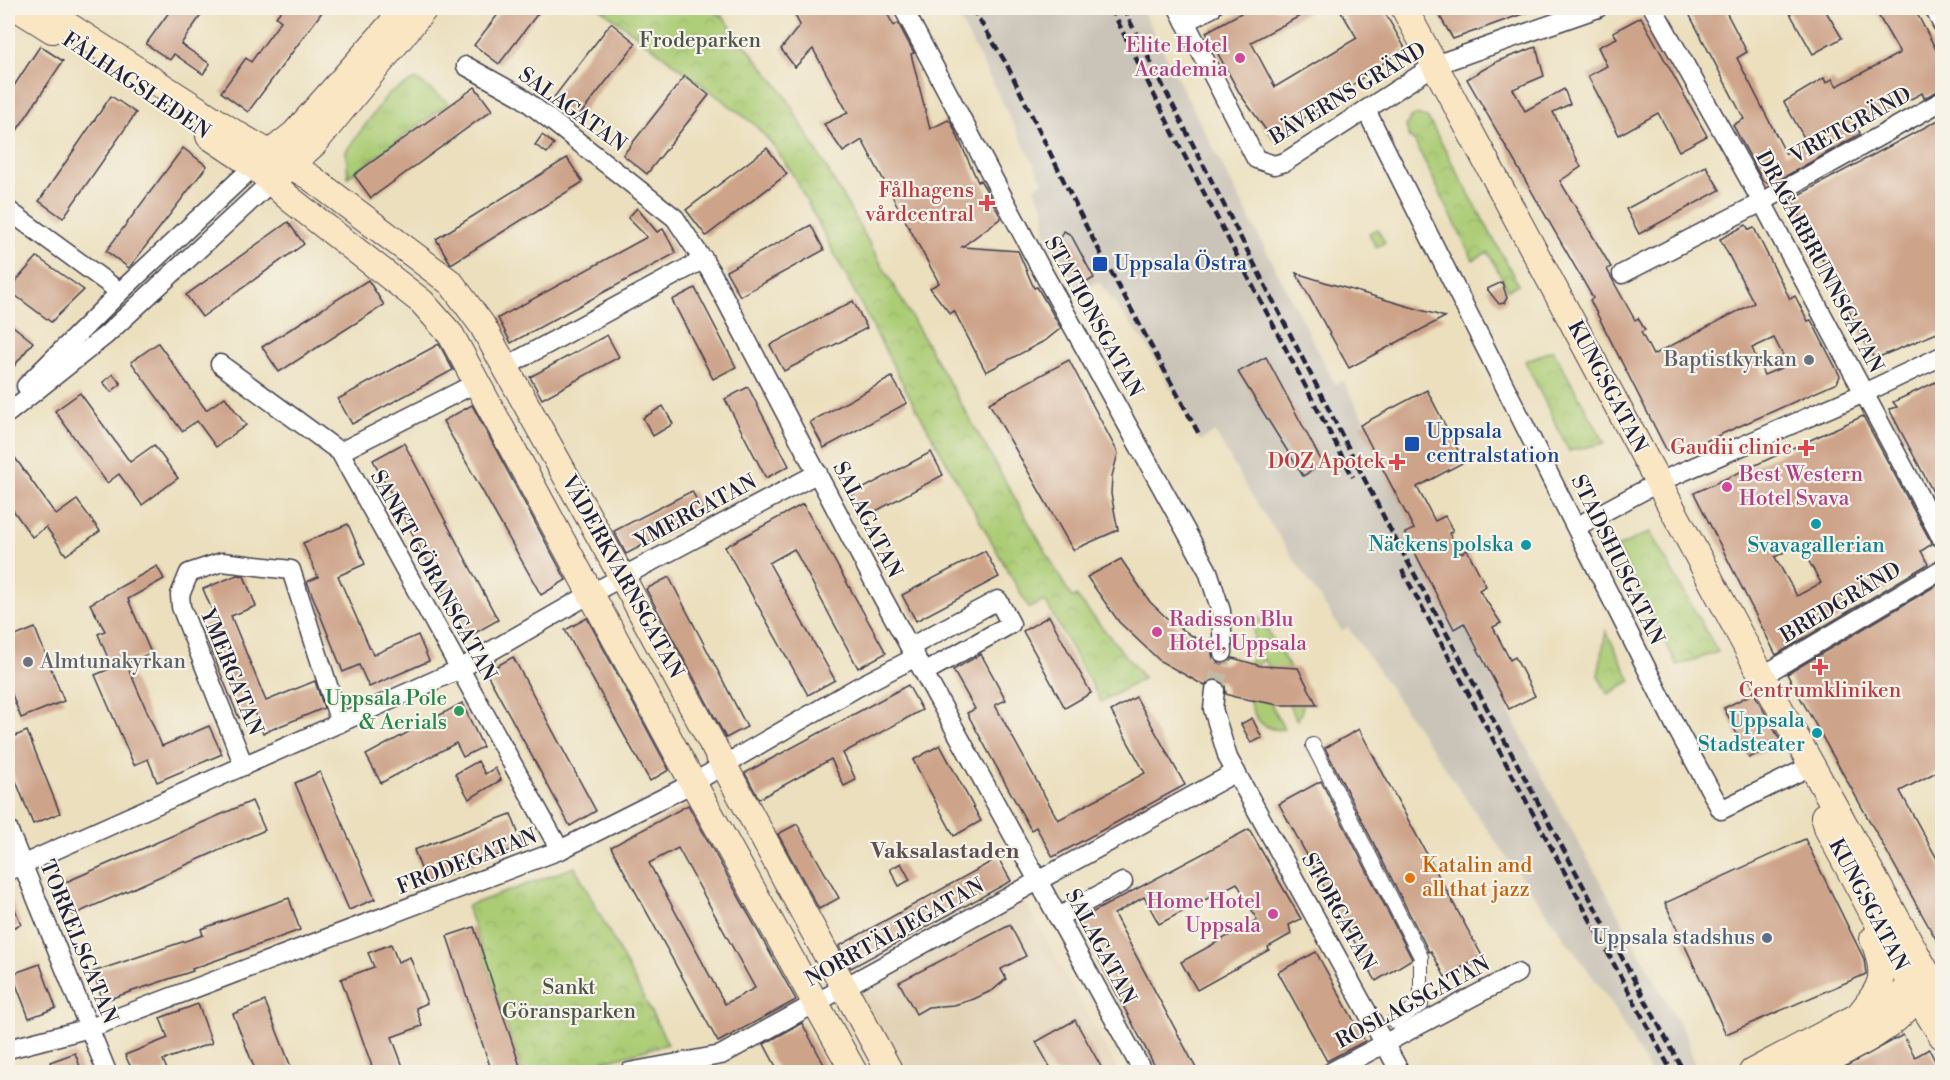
<svg xmlns="http://www.w3.org/2000/svg" width="1950" height="1080" font-family="'Libre Bodoni',serif">
  <style>
    .built { fill: #e1d2b5 }
    .railway { fill: #c9c3b8 }
    .grass { fill: url(#grass-tufts); stroke: #667758; stroke-width: 1.5 }
    .park { fill: url(#park-crowns); stroke: #667758; stroke-width: 1.5 }
    .building { fill: #cda389; fill-rule: evenodd }
    .lines { fill: none; stroke-linecap: round; stroke-linejoin: round }
    .minor-tunnel { stroke: #c3b9a3; stroke-width: 18; stroke-dasharray: 18 9; stroke-linecap: butt }
    .pedestrian-casing { stroke: #403e4e; stroke-width: 16 }
    .minor-casing { stroke: #403e4e; stroke-width: 21 }
    .secondary-casing { stroke: #403e4e; stroke-width: 28 }
    .pedestrian { stroke: #fff; stroke-width: 14 }
    .minor { stroke: #fff; stroke-width: 18 }
    .secondary { stroke: #fbe6c4; stroke-width: 26 }
    .rail { stroke: #22223b; stroke-width: 4.5; stroke-dasharray: 9 4.5; stroke-linecap: butt }
    .hotel-dot { fill: #d1479c; stroke: #f7f3e8; stroke-width: 2 }
    .health-dot { fill: #e0444e; stroke: #f7f3e8; stroke-width: 2 }
    .transit-dot { fill: #1a4fb4; stroke: #f7f3e8; stroke-width: 2 }
    .worship-dot { fill: #6b7280; stroke: #f7f3e8; stroke-width: 2 }
    .culture-dot { fill: #0f9aa8; stroke: #f7f3e8; stroke-width: 2 }
    .leisure-dot { fill: #2e9e5b; stroke: #f7f3e8; stroke-width: 2 }
    .food-dot { fill: #e8710a; stroke: #f7f3e8; stroke-width: 2 }
    .service-dot { fill: #5c6f8a; stroke: #f7f3e8; stroke-width: 2 }
    .labels { text-anchor: middle; dominant-baseline: central; stroke-width: 4.5; stroke-linejoin: round; paint-order: stroke }
    .park-label { font-size: 21px; fill: #4b554c; stroke: #f7f3e8 }
    .hotel-label { font-size: 21px; fill: #b23c85; stroke: #f7f3e8; text-anchor: end }
    .street-label { font-size: 21px; fill: #22223b; stroke: #f7f3e8 }
    .health-label { font-size: 21px; fill: #be3a42; stroke: #f7f3e8; text-anchor: end }
    .transit-label { font-size: 21px; fill: #164399; stroke: #f7f3e8; text-anchor: start }
    .worship-label { font-size: 21px; fill: #5b616d; stroke: #f7f3e8; text-anchor: end }
    .culture-label { font-size: 21px; fill: #0d838f; stroke: #f7f3e8; text-anchor: end }
    .leisure-label { font-size: 21px; fill: #27864d; stroke: #f7f3e8; text-anchor: end }
    .food-label { font-size: 21px; fill: #c56008; stroke: #f7f3e8; text-anchor: start }
    .service-label { font-size: 21px; fill: #4e5e75; stroke: #f7f3e8; text-anchor: end }
    .neighbourhood-label { font-size: 22px; font-weight: bold; fill: #5e4f56; stroke: #f7f3e8 }
  </style>
  <defs>
    <pattern id="grass-tufts" width="24" height="20" patternUnits="userSpaceOnUse" patternTransform="scale(1.5)"><rect width="24" height="20" fill="#abcc75"/><path d="M3 7l-1-3M5 7V3M7 7l1-3M15 17l-1-3M17 17v-4M19 17l1-3" fill="none" stroke="#93af66"/></pattern>
    <pattern id="park-crowns" width="20" height="18" patternUnits="userSpaceOnUse" patternTransform="scale(1.5)"><rect width="20" height="18" fill="#abcc75"/><path d="M2 6a3 3 0 1 1 6 0M12 15a3 3 0 1 1 6 0" fill="none" stroke="#93af66"/></pattern>
  </defs>
  <rect width="100%" height="100%" fill="#f7f3e8"/>
  <filter id="ink" filterUnits="userSpaceOnUse"><feTurbulence type="fractalNoise" baseFrequency=".0167" numOctaves="2"/><feDisplacementMap in="SourceGraphic" scale="12" xChannelSelector="R" yChannelSelector="G"/><feConvolveMatrix kernelMatrix="1 2 1 2 8 2 1 2 1" color-interpolation-filters="sRGB"/></filter>
  <filter id="wash" filterUnits="userSpaceOnUse"><feTurbulence type="fractalNoise" baseFrequency=".008" numOctaves="4" result="noise"/><feDisplacementMap in="SourceGraphic" scale="24" xChannelSelector="R" yChannelSelector="G"/><feGaussianBlur stdDeviation="1.35" result="paint"/><feColorMatrix in="noise" values="0 0 0 0 0 0 0 0 0 0 0 0 0 0 0 0 0 1.4 0 .05"/><feComposite in="paint" operator="in"/></filter>
  <g filter="url(#wash)">
    <rect width="100%" height="100%" fill="#ebdfbd"/>
    <path class="built" d="M1022 897 1119 1072H899L854 989Z"/>
    <path class="railway" d="M954 8H1141L1335 384 1343 380 1365 422 1360 425 1414 529 1405 534 1454 628 1464 623 1541 775 1688 1040 1696 1072H1650L1610 1001 1503 852 1348 627 1342 631 1250 493 1215 432 1200 441 1148 347 1099 282 1078 293 1045 234 1044 207 1034 188 1043 182Z"/>
    <g class="grass">
      <path d="M416 79 449 103 348 177 346 151 388 94Z"/>
      <path d="M1377 229 1385 243 1376 247 1369 233Z"/>
      <path d="M1256 618 1261 619 1304 692 1302 713 1297 720 1265 660 1251 667 1284 729C1252 734 1245 695 1249 671 1250 662 1254 653 1254 644 1254 636 1253 628 1253 620Z"/>
    </g>
    <g class="park">
      <path d="M600 8H709L723 17 783 92 1072 598 1076 596 1144 678 1101 702 1045 601 1029 608 906 390 793 175 773 145 754 124Z"/>
      <path d="M1415 115 1427 118 1431 124 1518 284 1508 290 1488 252 1473 260 1415 142 1409 137 1406 126 1410 118Z"/>
      <path d="M1553 350 1605 443 1569 451 1525 361Z"/>
      <path d="M1650 532 1718 652 1677 665 1617 547Z"/>
      <path d="M1606 631 1631 681 1608 694 1598 676Z"/>
      <path d="M575 867 668 1044 565 1072H522L467 906Z"/>
    </g>
    <g id="blocks">
      <g class="building">
        <path d="M172 8H206L181 44 210 64 203 74 174 54 170 60 146 44Z"/>
        <path d="M283 8H325L248 112 221 92 246 58 251 62 281 21 276 17Z"/>
        <path d="M503 8H542L499 64 474 45Z"/>
        <path d="M791 8H884L894 26 898 23 914 53 911 54 930 129 948 120 951 122 978 182 980 180 985 188 1001 218 962 247 1018 251 1034 288 1037 287 1061 328 1046 340 986 372 954 311 950 314 930 288 939 283 862 140 843 152 824 124 848 113 813 49 795 67 781 49 800 25Z"/>
        <path d="M1250 8H1315L1251 42 1275 87 1357 38 1339 8H1382L1405 48 1273 140 1240 94 1206 32Z"/>
        <path d="M1435 8H1536V9L1453 39Z"/>
        <path d="M1686 8H1724L1747 52 1737 58 1786 154 1807 143 1784 102 1824 78 1826 83 1832 79 1837 86 1900 53 1874 8H1914L1942 61V89L1924 98 1922 93 1858 127 1860 134 1781 179 1770 183 1763 181 1733 125 1744 119Z"/>
        <path d="M1787 8H1824L1842 38 1813 54Z"/>
        <path d="M1641 17 1707 136 1679 151 1658 113 1619 135 1588 76 1607 66 1598 47 1617 38 1613 32Z"/>
        <path d="M611 23 636 43 576 120 551 101Z"/>
        <path d="M40 46 63 61 8 144V95Z"/>
        <path d="M1536 47 1544 76 1513 89 1525 111 1564 89 1570 104 1553 112 1581 167 1560 181 1611 267 1607 269 1612 279 1635 320 1638 318 1645 330 1641 332 1653 355 1754 303 1720 239 1746 225 1749 230 1754 228 1790 299 1795 296 1808 321 1811 320 1840 376 1837 383 1681 452 1678 445 1667 451 1590 300 1593 298 1467 79 1498 61ZM1774 338 1788 365 1764 375 1752 348Z"/>
        <path d="M685 76 709 95 647 174 623 155Z"/>
        <path d="M475 87 492 110 371 198 354 175Z"/>
        <path d="M111 96 136 113 63 218 39 201Z"/>
        <path d="M1942 118V331L1874 359 1791 199Z"/>
        <path d="M542 135 554 144 547 153 535 145Z"/>
        <path d="M183 148 207 166 129 268 106 251Z"/>
        <path d="M767 148 787 174 706 236 686 210Z"/>
        <path d="M567 158 583 182 451 264 436 239Z"/>
        <path d="M1706 166 1720 190 1639 234 1626 209Z"/>
        <path d="M637 208 657 232 663 229 676 253 511 343 498 318 647 237 628 218Z"/>
        <path d="M288 222 304 244 202 317 186 295Z"/>
        <path d="M811 225 824 250 740 296 726 271Z"/>
        <path d="M1064 231 1071 235 1094 278 1082 285 1059 242Z"/>
        <path d="M37 257 84 290 51 322 8 290Z"/>
        <path d="M1296 273 1328 283 1445 317 1349 368Z"/>
        <path d="M368 280 384 305 279 372 262 347Z"/>
        <path d="M1502 282 1507 298 1504 303 1499 304 1487 289Z"/>
        <path d="M695 288 736 367 713 379 672 300Z"/>
        <path d="M853 301 867 328 784 371 770 345Z"/>
        <path d="M8 322 33 342 8 374Z"/>
        <path d="M607 335 619 357 542 399 530 377Z"/>
        <path d="M158 343 206 410 225 397 246 425 216 447 197 421 182 431 131 362Z"/>
        <path d="M439 344 453 370 352 424 338 399Z"/>
        <path d="M1266 357 1323 464 1303 476 1238 372Z"/>
        <path d="M1069 360 1118 453 1112 476 1111 494 1118 530 1073 550 989 403Z"/>
        <path d="M113 374 121 384 111 392 103 382Z"/>
        <path d="M892 377 907 403 824 448 810 422Z"/>
        <path d="M1942 379V509L1889 409 1897 407 1893 402Z"/>
        <path d="M748 387 789 466 766 478 725 399Z"/>
        <path d="M1427 390 1464 462 1417 487 1435 521 1445 516 1453 531 1449 533 1460 554 1467 550 1486 586 1479 590 1501 623 1493 627 1510 660 1515 657 1535 696 1509 709 1464 623 1454 629 1405 533 1414 529 1360 425Z"/>
        <path d="M80 393 130 462 154 445 178 478 142 505 119 474 107 483 55 411Z"/>
        <path d="M472 405 566 580 541 595 443 421Z"/>
        <path d="M663 406 673 424 653 436 643 418Z"/>
        <path d="M1863 416 1932 544 1921 551 1928 564 1776 655 1694 493ZM1799 544 1821 583 1797 596 1775 557Z"/>
        <path d="M404 443 498 620 468 637 373 460Z"/>
        <path d="M8 448 56 515 77 500 100 531 66 555 46 527 32 537 8 503Z"/>
        <path d="M931 452 943 475 861 519 849 496Z"/>
        <path d="M692 491 704 514 626 554 614 531Z"/>
        <path d="M803 504 886 653 858 668 794 549 769 563 835 680 808 695 725 547Z"/>
        <path d="M348 524 365 564 338 576 373 655 418 635 429 661 369 687 359 665 343 672 307 582 318 577 303 543Z"/>
        <path d="M985 551 999 577 916 621 902 595Z"/>
        <path d="M1121 559 1150 602 1172 623 1211 648 1213 659 1217 663 1224 664 1233 658 1261 666 1298 668 1317 705H1279L1235 697 1226 694 1225 686 1221 681 1211 680 1205 686 1160 661 1119 622 1087 577Z"/>
        <path d="M157 566 164 579 128 599 151 653 126 663 162 746 209 726 222 754 157 782 148 759 134 765 95 675 112 668 98 634 105 631 90 604Z"/>
        <path d="M237 575 244 576 256 606 231 616 266 701 315 681 324 708 263 733 254 712 239 718 202 628 217 622 203 589Z"/>
        <path d="M669 577 747 727 726 738 646 589Z"/>
        <path d="M1942 582V769L1900 791 1942 868V950L1787 674Z"/>
        <path d="M1049 616 1091 693 1065 708 1023 631Z"/>
        <path d="M587 618 669 770 650 781 565 630Z"/>
        <path d="M35 628 64 701 21 718 8 684V639Z"/>
        <path d="M981 654 1006 700 995 705 1058 820 1145 773 1111 711 1136 697 1185 785 1053 857 1036 827 1031 830 967 713 975 709 953 670Z"/>
        <path d="M513 657 596 811 570 826 486 672Z"/>
        <path d="M908 685 922 710 843 753 856 780 844 786 831 759 759 799 745 773Z"/>
        <path d="M1754 693 1781 742 1749 758 1724 708Z"/>
        <path d="M462 703 483 747 463 757 456 743 381 783 366 755Z"/>
        <path d="M1252 718 1262 738 1251 743 1241 724Z"/>
        <path d="M1359 729 1482 956 1445 977 1431 951 1429 952 1325 748Z"/>
        <path d="M27 731 60 813 33 824 8 761V739Z"/>
        <path d="M940 745 981 821 954 836 913 760Z"/>
        <path d="M478 761 485 774 495 768 501 780 469 799 455 774Z"/>
        <path d="M320 772 375 899 349 910 295 783Z"/>
        <path d="M1321 781 1412 959 1376 981 1279 804Z"/>
        <path d="M252 801 265 830 73 915 59 885Z"/>
        <path d="M688 805 796 1000 718 1042 611 847ZM678 848 755 988 725 1004 649 863Z"/>
        <path d="M511 814 523 846 426 882 414 850Z"/>
        <path d="M797 824 839 898 819 909 778 834Z"/>
        <path d="M1249 829 1301 919 1289 925 1291 934 1268 947 1269 950 1197 990 1181 962 1257 920 1237 883 1159 924 1144 897 1114 914 1198 1072H1158L1078 920Z"/>
        <path d="M1805 839 1864 959 1866 974 1726 1034 1665 903Z"/>
        <path d="M998 858 1011 881 851 968 839 946Z"/>
        <path d="M901 863 910 880 899 886 890 869Z"/>
        <path d="M8 892 21 924 8 930Z"/>
        <path d="M289 898 300 930 192 969 193 971 103 1001 93 972 203 935 201 929Z"/>
        <path d="M1010 925 1026 956 1001 969 1006 979 993 990 974 999 954 1005 928 1007 916 1014 899 982Z"/>
        <path d="M474 927 522 1072H492L476 1025 447 936Z"/>
        <path d="M391 944 398 962 410 957 427 1003 416 1008 422 1026 392 1037 405 1072H374L341 979 374 967 368 953Z"/>
        <path d="M1316 952 1365 1041 1327 1061 1278 972Z"/>
        <path d="M40 964 56 1008 29 1018 12 974Z"/>
        <path d="M265 1001 293 1072H256L233 1014Z"/>
        <path d="M198 1004 212 1043 163 1060 168 1072H133L125 1055 168 1038 160 1018Z"/>
        <path d="M1075 1020 1104 1072H1053L1036 1042Z"/>
        <path d="M802 1023 828 1072H779L764 1044Z"/>
        <path d="M1903 1035 1915 1057 1929 1049 1941 1072H1835Z"/>
        <path d="M75 1053 82 1072H54L50 1062Z"/>
      </g>
    </g>
  </g>
  <g filter="url(#ink)">
    <use href="#blocks" fill-opacity="0" stroke="#403e4e" stroke-width="1.5"/>
    <g class="lines">
      <path class="minor-tunnel" d="M1215 690 1223 653"/>
      <g class="pedestrian-casing">
        <path id="pedestrian" d="M1313 745 1421 957V1005L1394 1021"/>
      </g>
      <g class="minor-casing">
        <g id="minor">
          <path d="M903 8 1040 267 1208 571 1221 611 1223 653"/>
          <path d="M1178 8 1256 159 1274 165 1285 162 1435 65 1598 8"/>
          <path d="M1653 8 1762 202 1942 539"/>
          <path d="M1934 8 1942 24"/>
          <path d="M1185 22 1212 8"/>
          <path d="M466 66 520 96 675 218 711 272 879 591 1143 1072"/>
          <path d="M1366 110 1676 727 1721 810 1811 766"/>
          <path d="M8 210 120 292"/>
          <path d="M1622 274 1762 202 1942 101"/>
          <path d="M220 364 340 452 560 850"/>
          <path d="M505 367 704 259"/>
          <path d="M26 386 120 292 254 166"/>
          <path d="M8 413 106 335 272 181"/>
          <path d="M340 452 478 382"/>
          <path d="M1576 527 1659 482 1864 393 1942 356"/>
          <path d="M910 647 998 600 1011 624 925 672"/>
          <path d="M1762 676 1942 569"/>
          <path d="M1215 690 1213 709 1228 758 1400 1072"/>
          <path d="M244 766 181 607 180 595 189 573 222 562 291 570 340 723"/>
          <path d="M8 829 107 1072"/>
          <path d="M8 871 458 670 592 593 818 473"/>
          <path d="M1058 917 1123 882"/>
          <path d="M8 1049 90 1028 560 850 693 783 856 688 916 657"/>
          <path d="M629 1072 721 1055 1236 772"/>
          <path d="M1331 1072 1517 973"/>
        </g>
      </g>
      <g class="secondary-casing">
        <g id="secondary">
          <path d="M17 8 52 30"/>
          <path d="M41 8 233 132 310 177 451 283 482 325 622 577 890 1072"/>
          <path d="M1404 8 1762 676 1942 1000"/>
          <path d="M209 136 254 166 290 199 422 302 451 335 693 783 854 1072"/>
          <path d="M259 162 294 134 401 13"/>
          <path d="M279 175 314 144 425 8"/>
          <path d="M1824 816 1828 830 1917 996 1942 1036"/>
          <path d="M1858 1016C1883 985 1888 977 1873 939"/>
          <path d="M1752 1072 1896 996H1917L1930 989"/>
          <path d="M1801 1072C1842 1052 1891 1034 1917 996"/>
        </g>
      </g>
      <use href="#pedestrian" class="pedestrian"/>
      <use href="#minor" class="minor"/>
      <use href="#secondary" class="secondary"/>
      <g class="rail">
        <path d="M972 8 1006 63 1087 228 1199 434"/>
        <path d="M1111 8 1181 149 1353 477"/>
        <path d="M1123 8 1390 529 1684 1072"/>
        <path d="M1402 570 1672 1072"/>
      </g>
    </g>
  </g>
  <g class="hotel-dot">
    <circle cx="1240" cy="58" r="6"/>
    <circle cx="1727" cy="487" r="6"/>
    <circle cx="1157" cy="632" r="6"/>
    <circle cx="1273" cy="914" r="6"/>
  </g>
  <g class="health-dot">
    <path d="M984 194h6v6h6v6h-6v6h-6v-6h-6v-6h6z"/>
    <path d="M1803 439h6v6h6v6h-6v6h-6v-6h-6v-6h6z"/>
    <path d="M1394 453h6v6h6v6h-6v6h-6v-6h-6v-6h6z"/>
    <path d="M1817 658h6v6h6v6h-6v6h-6v-6h-6v-6h6z"/>
  </g>
  <g class="transit-dot">
    <rect x="1092" y="256" width="16" height="16" rx="3"/>
    <rect x="1404" y="436" width="16" height="16" rx="3"/>
  </g>
  <g class="worship-dot">
    <circle cx="1809" cy="360" r="6"/>
    <circle cx="28" cy="662" r="6"/>
  </g>
  <g class="culture-dot">
    <circle cx="1816" cy="524" r="6"/>
    <circle cx="1526" cy="545" r="6"/>
    <circle cx="1817" cy="733" r="6"/>
  </g>
  <circle class="leisure-dot" cx="459" cy="711" r="6"/>
  <circle class="food-dot" cx="1410" cy="878" r="6"/>
  <circle class="service-dot" cx="1767" cy="938" r="6"/>
  <g class="labels">
    <g class="park-label">
      <text x="700" y="41">Frodeparken</text>
      <text x="569" y="988">Sankt<tspan x="569" dy="24">Göransparken</tspan></text>
    </g>
    <g class="hotel-label">
      <text x="1228" y="46">Elite Hotel<tspan x="1228" dy="24">Academia</tspan></text>
      <text x="1739" y="475" text-anchor="start">Best Western<tspan x="1739" dy="24">Hotel Svava</tspan></text>
      <text x="1169" y="620" text-anchor="start">Radisson Blu<tspan x="1169" dy="24">Hotel, Uppsala</tspan></text>
      <text x="1261" y="902">Home Hotel<tspan x="1261" dy="24">Uppsala</tspan></text>
    </g>
    <g class="street-label">
      <text transform="translate(136 86) rotate(34)">FÅLHAGSLEDEN</text>
      <text transform="translate(1348 94) rotate(-31)">BÄVERNS GRÄND</text>
      <text transform="translate(572 110) rotate(36)">SALAGATAN</text>
      <text transform="translate(1851 126) rotate(-29)">VRETGRÄND</text>
      <text transform="translate(1819 262) rotate(62)">DRAGARBRUNNSGATAN</text>
      <text transform="translate(1093 317) rotate(61)">STATIONSGATAN</text>
      <text transform="translate(1607 387) rotate(62)">KUNGSGATAN</text>
      <text transform="translate(696 512) rotate(-28)">YMERGATAN</text>
      <text transform="translate(867 520) rotate(63)">SALAGATAN</text>
      <text transform="translate(1617 560) rotate(64)">STADSHUSGATAN</text>
      <text transform="translate(433 576) rotate(61)">SANKT GÖRANSGATAN</text>
      <text transform="translate(622 577) rotate(61)">VÄDERKVARNSGATAN</text>
      <text transform="translate(1841 603) rotate(-31)">BREDGRÄND</text>
      <text transform="translate(231 672) rotate(68)">YMERGATAN</text>
      <text transform="translate(467 862) rotate(-21)">FRODEGATAN</text>
      <text transform="translate(1868 905) rotate(62)">KUNGSGATAN</text>
      <text transform="translate(1338 912) rotate(61)">STORGATAN</text>
      <text transform="translate(895 933) rotate(-29)">NORRTÄLJEGATAN</text>
      <text transform="translate(78 942) rotate(68)">TORKELSGATAN</text>
      <text transform="translate(1100 947) rotate(62)">SALAGATAN</text>
      <text transform="translate(1413 1003) rotate(-28)">ROSLAGSGATAN</text>
    </g>
    <g class="health-label">
      <text x="974" y="191">Fålhagens<tspan x="974" dy="24">vårdcentral</tspan></text>
      <text x="1792" y="448">Gaudii clinic</text>
      <text x="1385" y="462">DOZ Apotek</text>
      <text x="1820" y="691" text-anchor="middle">Centrumkliniken</text>
    </g>
    <g class="transit-label">
      <text x="1114" y="264">Uppsala Östra</text>
      <text x="1426" y="432">Uppsala<tspan x="1426" dy="24">centralstation</tspan></text>
    </g>
    <g class="worship-label">
      <text x="1797" y="360">Baptistkyrkan</text>
      <text x="40" y="662" text-anchor="start">Almtunakyrkan</text>
    </g>
    <g class="culture-label">
      <text x="1514" y="545">Näckens polska</text>
      <text x="1816" y="546" text-anchor="middle">Svavagallerian</text>
      <text x="1805" y="721">Uppsala<tspan x="1805" dy="24">Stadsteater</tspan></text>
    </g>
    <g class="leisure-label">
      <text x="447" y="699">Uppsala Pole<tspan x="447" dy="24">&amp; Aerials</tspan></text>
    </g>
    <g class="food-label">
      <text x="1422" y="866">Katalin and<tspan x="1422" dy="24">all that jazz</tspan></text>
    </g>
    <g class="service-label">
      <text x="1755" y="938">Uppsala stadshus</text>
    </g>
    <g class="neighbourhood-label">
      <text x="945" y="851">Vaksalastaden</text>
    </g>
  </g>
  <rect width="1950" height="1080" fill="none" stroke="#f7f3e8" stroke-width="30"/>
</svg>
